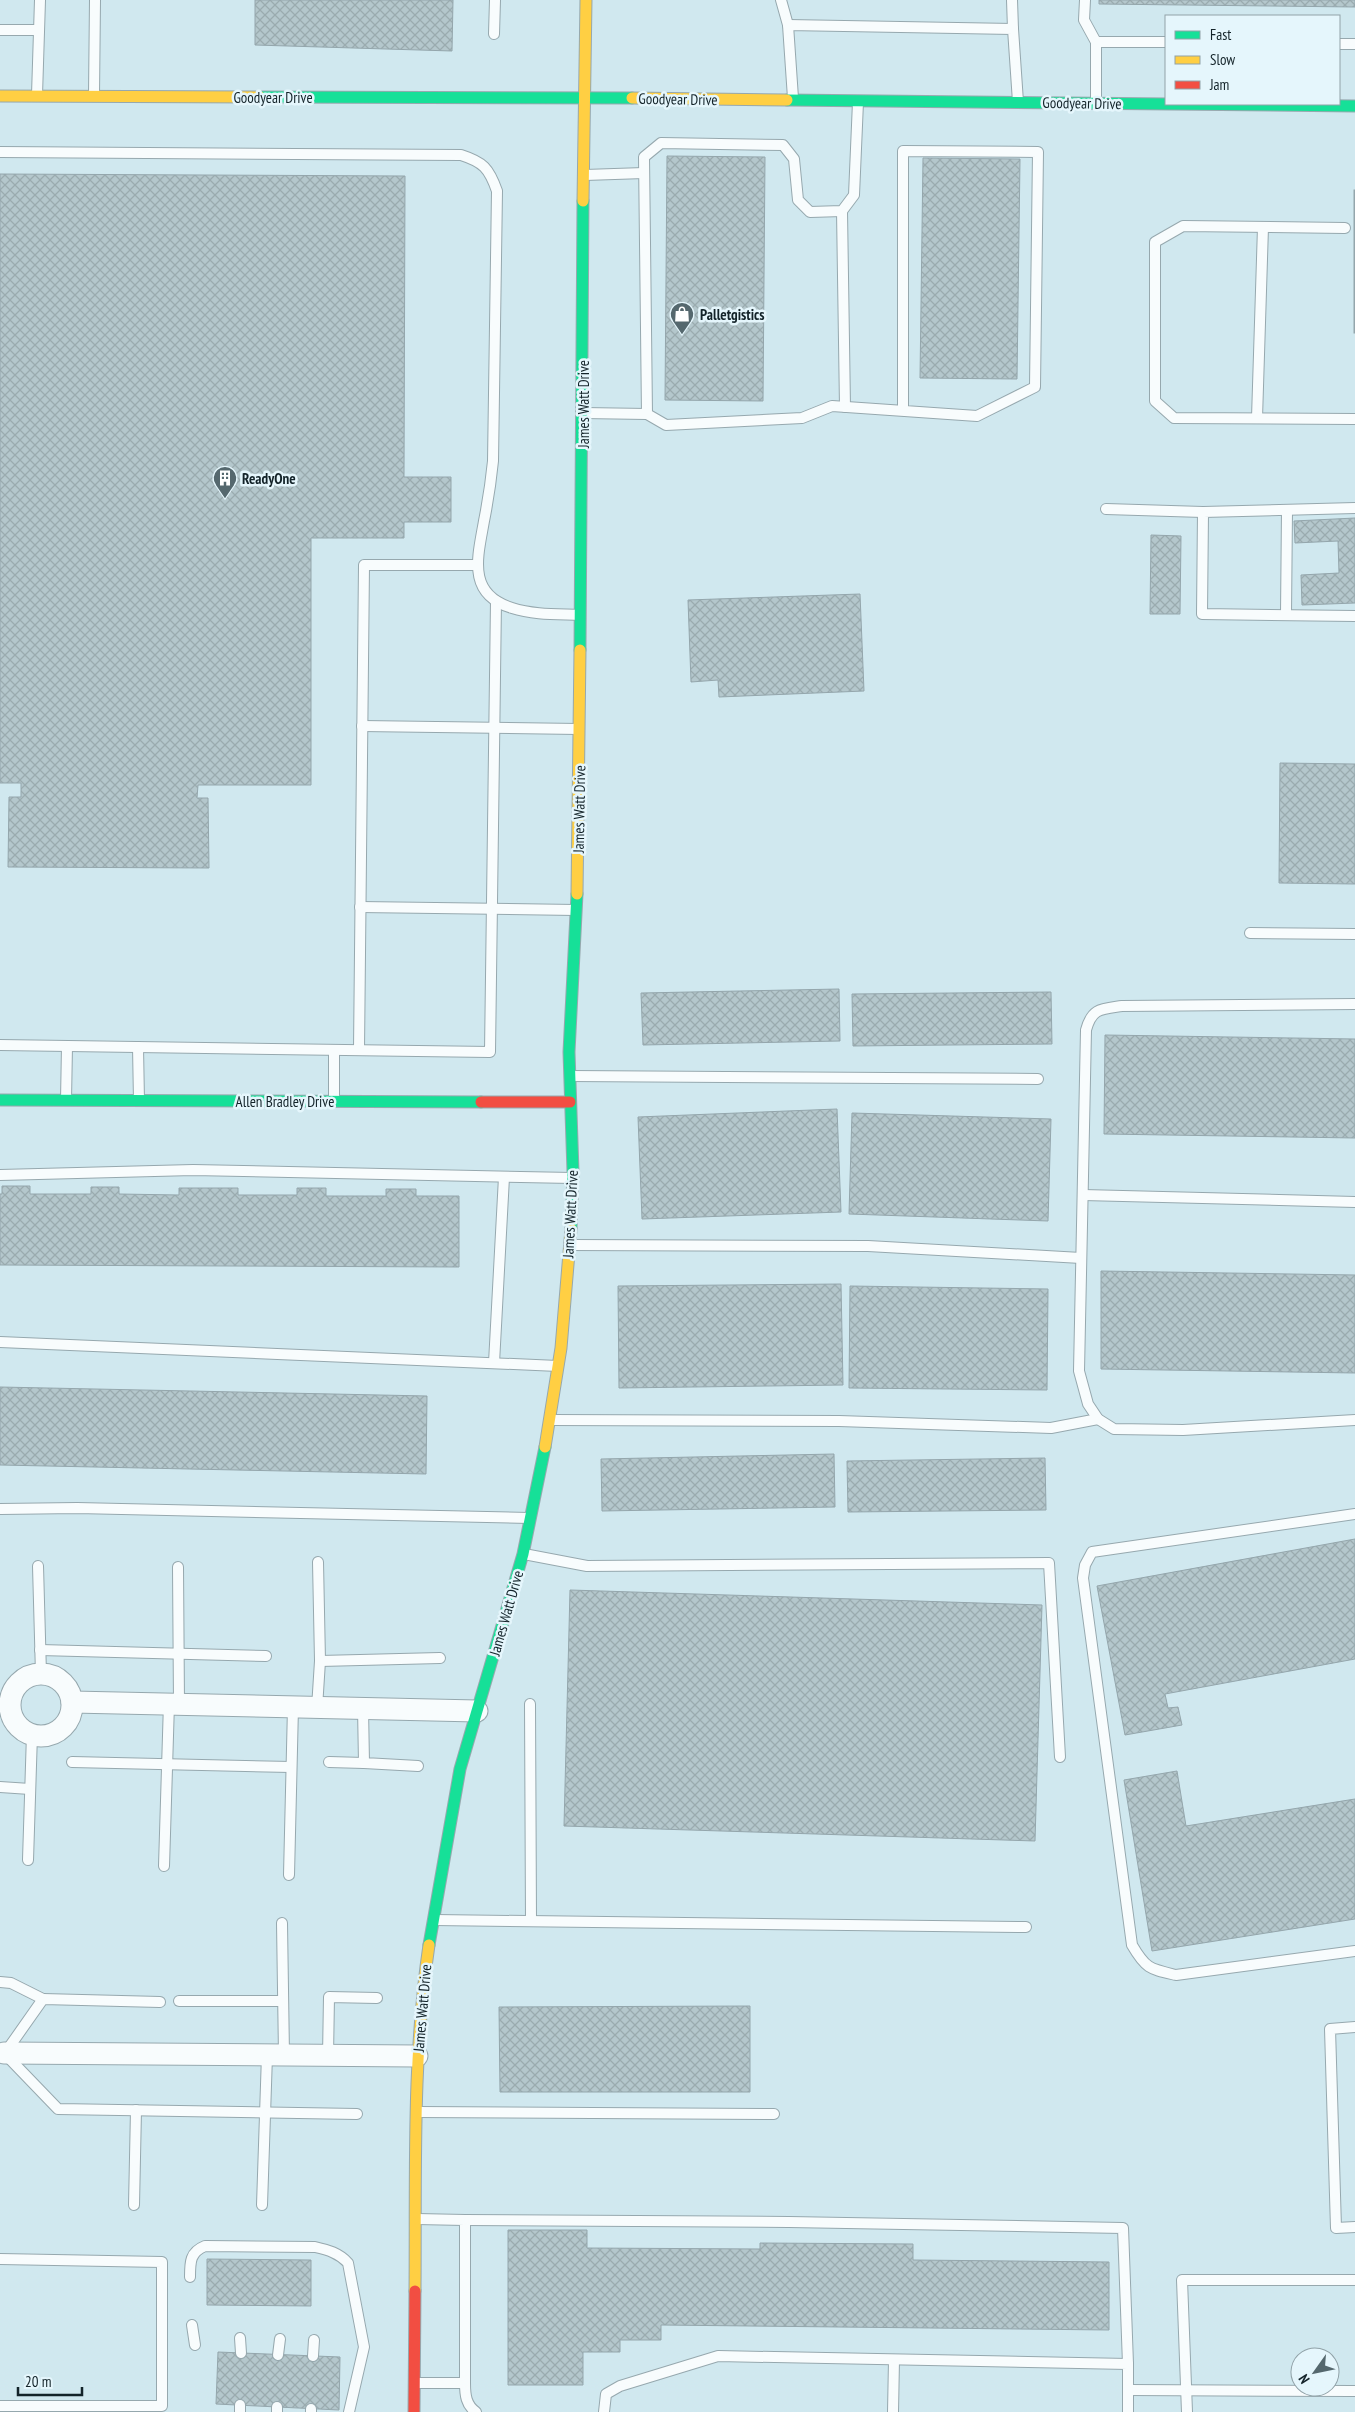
<svg xmlns="http://www.w3.org/2000/svg" width="1355" height="2412" font-family="'PT Sans Narrow',sans-serif">
  <style>
    .building { fill: url(#building-cross-hatch); stroke: #94a6ac }
    .lines { fill: none; stroke-linecap: round; stroke-linejoin: round }
    .lane-casing { stroke: #96a8ae; stroke-width: 12 }
    .street-casing { stroke: #96a8ae; stroke-width: 23 }
    .fast-casing { stroke: #96a8ae; stroke-width: 13 }
    .slow-casing { stroke: #96a8ae; stroke-width: 13 }
    .jam-casing { stroke: #96a8ae; stroke-width: 13 }
    .lane { stroke: #f8fcfd; stroke-width: 10 }
    .street { stroke: #f8fcfd; stroke-width: 21 }
    .fast { stroke: #16e098; stroke-width: 11 }
    .slow { stroke: #ffcf43; stroke-width: 11 }
    .jam { stroke: #f24e42; stroke-width: 11 }
    .labels { text-anchor: middle; dominant-baseline: central; stroke-width: 5; stroke-linejoin: round; paint-order: stroke }
    .street-label { font-size: 15px; fill: #132329; stroke: #e5f6fc }
    .poi-label { font-size: 15px; font-weight: bold; fill: #132329; stroke: #e5f6fc; text-anchor: start }
  </style>
  <defs>
    <pattern id="building-cross-hatch" width="8" height="8" patternUnits="userSpaceOnUse" patternTransform="scale(1.25)"><rect width="8" height="8" fill="#b4c7cc"/><path d="M0 0l8 8M0 8l8-8" fill="none" stroke="#9aabaf"/></pattern>
  </defs>
  <rect width="100%" height="100%" fill="#d0e8ef"/>
  <g class="building">
    <path d="M255 0H453L452 51 255 45Z"/>
    <path d="M1099 0H1355V7L1099 4Z"/>
    <path d="M667 156 765 157 763 401 665 400Z"/>
    <path d="M923 158 1020 159 1017 379 920 378Z"/>
    <path d="M0 174 405 176 404 477H451V522H404V538H311V785H198L197 798H208L209 868 8 867 9 797H21V783H0Z"/>
    <rect x="1354" y="190" width="1" height="143"/>
    <path d="M1355 518V603L1302 605 1301 575 1339 573 1338 541 1295 543 1294 521Z"/>
    <path d="M1151 535 1181 536 1180 614H1150Z"/>
    <path d="M860 594 864 691 719 697 718 680 691 682 688 600Z"/>
    <path d="M1280 763 1355 764V884L1279 883Z"/>
    <path d="M839 989 840 1041 643 1045 641 993Z"/>
    <path d="M1051 992 1052 1044 853 1046 852 994Z"/>
    <path d="M1105 1035 1355 1039V1138L1104 1134Z"/>
    <path d="M837 1109 841 1212 642 1219 638 1117Z"/>
    <path d="M852 1113 1051 1119 1048 1221 849 1214Z"/>
    <path d="M2 1186H30V1194H91V1187H119V1194L179 1195V1188H238V1195H297V1188H326V1196H386V1189H416V1196H459V1267L0 1265V1194H2Z"/>
    <path d="M1101 1271 1355 1275V1373L1101 1369Z"/>
    <path d="M841 1284 843 1385 619 1388 618 1286Z"/>
    <path d="M850 1286 1048 1289 1047 1390 849 1388Z"/>
    <path d="M0 1387 427 1396 426 1474 0 1465Z"/>
    <path d="M834 1454 835 1507 602 1511 601 1459Z"/>
    <path d="M1045 1458 1046 1510 848 1512 847 1461Z"/>
    <path d="M1355 1539V1659L1165 1694 1168 1708 1178 1707 1182 1725 1125 1735 1097 1586Z"/>
    <path d="M570 1590 1042 1605 1035 1841 564 1826Z"/>
    <path d="M1177 1771 1186 1826 1355 1799V1919L1152 1951 1124 1780Z"/>
    <path d="M750 2006V2092H500L499 2007Z"/>
    <path d="M508 2230H587V2248L760 2249V2243L913 2244V2260L1109 2262V2330L661 2325V2340H620V2352H583V2385H508Z"/>
    <path d="M207 2259 311 2260V2306L207 2305Z"/>
    <path d="M218 2352 340 2357 339 2410 216 2404Z"/>
  </g>
  <g class="lines">
    <g class="lane-casing">
      <g id="lane">
        <path d="M781 0 788 25"/>
        <path d="M1012 0 1013 29"/>
        <path d="M1085 0 1084 20 1096 42"/>
        <path d="M0 30H39"/>
        <path d="M494 34 495 0"/>
        <path d="M1339 44H1355"/>
        <path d="M37 95 40 0"/>
        <path d="M94 95 95 0"/>
        <path d="M793 98 788 25 1013 29 1018 102"/>
        <path d="M1096 102V42H1166"/>
        <path d="M0 152 461 155C483 162 489 168 497 191L493 461C491 481 488 501 484 521 478 556 466 594 512 608 534 615 558 614 580 615"/>
        <path d="M585 175 644 173"/>
        <path d="M842 211 845 407"/>
        <path d="M1345 228 1183 226 1155 242V401L1174 418 1355 419"/>
        <path d="M583 413 647 414 644 157 661 143 783 145 794 159 798 200 810 212 842 211 854 195 858 102"/>
        <path d="M647 414 666 425 802 418 832 406 977 416 1035 387 1038 152 903 151V411"/>
        <path d="M1257 418 1263 227"/>
        <path d="M1355 508 1203 512 1202 614 1355 616"/>
        <path d="M1106 509 1203 512"/>
        <path d="M1286 614 1287 510"/>
        <path d="M362 726 579 729"/>
        <path d="M360 907 576 910"/>
        <path d="M1250 933 1355 934"/>
        <path d="M1355 1004 1122 1006C1101 1009 1092 1008 1086 1030L1079 1371 1088 1404 1098 1419 1114 1429 1183 1430 1355 1420"/>
        <path d="M0 1045 490 1052 496 601"/>
        <path d="M138 1047 139 1101"/>
        <path d="M359 1050 364 565H477"/>
        <path d="M570 1076 1038 1079"/>
        <path d="M66 1100 67 1046"/>
        <path d="M334 1100V1050"/>
        <path d="M0 1175 193 1170 572 1178"/>
        <path d="M1083 1195 1355 1202"/>
        <path d="M571 1245 868 1246 1081 1258"/>
        <path d="M0 1342 558 1366"/>
        <path d="M494 1363 504 1177"/>
        <path d="M551 1420 839 1421 1051 1428 1098 1419"/>
        <path d="M0 1509 77 1508 529 1518"/>
        <path d="M1355 1514 1092 1552 1085 1565 1083 1578 1132 1945C1146 1969 1150 1969 1176 1975L1355 1951"/>
        <path d="M524 1554 587 1566 1049 1563 1060 1757"/>
        <path d="M38 1566 41 1674"/>
        <path d="M178 1567 179 1704"/>
        <path d="M40 1650 266 1656"/>
        <path d="M320 1661 440 1658"/>
        <path d="M530 1704 531 1921"/>
        <path d="M317 1708 320 1661 318 1562"/>
        <path d="M363 1708 364 1763 418 1766"/>
        <path d="M72 1762 291 1767"/>
        <path d="M329 1762 364 1763"/>
        <path d="M0 1787 30 1789"/>
        <path d="M28 1860 32 1734"/>
        <path d="M164 1866 169 1703"/>
        <path d="M289 1875 293 1707"/>
        <path d="M434 1920 1026 1927"/>
        <path d="M282 1923 284 2055"/>
        <path d="M0 1982 11 1983 43 1999"/>
        <path d="M179 2001H283"/>
        <path d="M1355 2027 1330 2029 1336 2228 1355 2227"/>
        <path d="M5 2053 43 1999 160 2002"/>
        <path d="M5 2054 58 2109 357 2114"/>
        <path d="M328 2056 329 1997 377 1998"/>
        <path d="M417 2112 774 2114"/>
        <path d="M134 2205 136 2110"/>
        <path d="M262 2205 267 2055"/>
        <path d="M465 2220 789 2222 1123 2228 1128 2364"/>
        <path d="M0 2259 162 2262V2406H0"/>
        <path d="M190 2277C190 2262 190 2252 205 2246L315 2247C328 2250 339 2253 348 2263L364 2347 349 2412"/>
        <path d="M192 2325 195 2345"/>
        <path d="M240 2338 241 2353"/>
        <path d="M278 2355 280 2339"/>
        <path d="M313 2356 314 2340"/>
        <path d="M415 2383H465V2220L417 2219"/>
        <path d="M465 2383C465 2395 466 2405 476 2412"/>
        <path d="M1128 2390 1355 2391"/>
        <path d="M240 2405V2412"/>
        <path d="M277 2407V2412"/>
        <path d="M311 2409V2412"/>
        <path d="M604 2412 606 2394 620 2386 718 2356 1128 2364V2412"/>
        <path d="M893 2412 894 2360"/>
        <path d="M1187 2412 1182 2280H1355"/>
      </g>
    </g>
    <g class="street-casing">
      <g id="street">
        <circle cx="41" cy="1705" r="31"/>
        <path d="M72 1702 477 1711"/>
        <path d="M4 2053 417 2056"/>
      </g>
    </g>
    <g class="fast-casing">
      <g id="fast">
        <path d="M260 97 632 98"/>
        <path d="M787 100 1355 106"/>
        <path d="M580 650 583 201"/>
        <path d="M0 1100 481 1102"/>
        <path d="M571 1229 573 1172 569 1052 577 894"/>
        <path d="M429 1945 460 1769 523 1554 545 1447"/>
      </g>
    </g>
    <g class="slow-casing">
      <g id="slow">
        <path d="M0 96 260 97"/>
        <path d="M632 98 787 100"/>
        <path d="M583 201 586 0"/>
        <path d="M577 894 580 650"/>
        <path d="M545 1447 561 1348 571 1229"/>
        <path d="M415 2291C416 2175 412 2059 429 1945"/>
      </g>
    </g>
    <g class="jam-casing">
      <g id="jam">
        <path d="M481 1102H570"/>
        <path d="M414 2412 415 2291"/>
      </g>
    </g>
    <use href="#lane" class="lane"/>
    <use href="#street" class="street"/>
    <use href="#fast" class="fast"/>
    <use href="#slow" class="slow"/>
    <use href="#jam" class="jam"/>
  </g>
  <defs>
    <g id="shop-pin" transform="scale(1.25)"><path d="M0 17L-7.5 6A9.5 9.5 0 1 1 7.5 6Z" fill="#55686e" stroke="#e5f6fc"/><path d="M-5-2.5h2.3a2.7 3.5 0 0 1 5.4 0H5L5.5 6h-11ZM-1.5-2.5h3a1.5 2.3 0 0 0-3 0Z" fill="#fff"/></g>
    <g id="building-pin" transform="scale(1.25)"><path d="M0 17L-7.5 6A9.5 9.5 0 1 1 7.5 6Z" fill="#55686e" stroke="#e5f6fc"/><path d="M-4-6H4V6H1V3H-1V6H-4ZM-2.5-4.3h1.7v1.8h-1.7ZM.8-4.3h1.7v1.8H.8ZM-2.5-1h1.7V.8h-1.7ZM.8-1h1.7V.8H.8Z" fill="#fff"/></g>
  </defs>
  <g fill-rule="evenodd">
    <use href="#shop-pin" x="682" y="314"/>
    <use href="#building-pin" x="225" y="478"/>
  </g>
  <g class="labels">
    <g class="street-label">
      <text x="273" y="97">Goodyear Drive</text>
      <text transform="translate(678 99) rotate(1)">Goodyear Drive</text>
      <text transform="translate(1082 103) rotate(1)">Goodyear Drive</text>
      <text transform="translate(583 404) rotate(-90)">James Watt Drive</text>
      <text transform="translate(579 809) rotate(-89)">James Watt Drive</text>
      <text x="285" y="1101">Allen Bradley Drive</text>
      <text transform="translate(570 1214) rotate(-87)">James Watt Drive</text>
      <text transform="translate(506 1613) rotate(-74)">James Watt Drive</text>
      <text transform="translate(422 2008) rotate(-85)">James Watt Drive</text>
    </g>
    <g class="poi-label">
      <text x="700" y="314">Palletgistics</text>
      <text x="242" y="478">ReadyOne</text>
    </g>
  </g>
  <rect x="1165" y="15" width="175" height="90" fill="#e5f6fc" stroke="#91a2a8"/>
  <rect x="1175" y="31" width="25" height="8" fill="#16e098" stroke="#91a2a8"/>
  <text x="1210" y="40" font-size="15" fill="#132329">Fast</text>
  <rect x="1175" y="56" width="25" height="8" fill="#ffcf43" stroke="#91a2a8"/>
  <text x="1210" y="65" font-size="15" fill="#132329">Slow</text>
  <rect x="1175" y="81" width="25" height="8" fill="#f24e42" stroke="#91a2a8"/>
  <text x="1210" y="90" font-size="15" fill="#132329">Jam</text>
  <g transform="translate(1315 2372) rotate(237)"><circle r="24" fill="#e5f6fc" stroke="#91a2a8"/>
  <path d="M0-4L9 19L0 12L-9 19Z" fill="#55686e"/>
  <text y="-8" font-size="14" font-weight="bold" text-anchor="middle" fill="#132329">N</text>
  </g>
  <path d="M18 2387v8h64v-8" fill="none" stroke="#132329" stroke-width="2.5"/>
  <text x="25" y="2387" font-size="15" fill="#132329" stroke="#e5f6fc" stroke-width="4" paint-order="stroke">20 m</text>
</svg>
